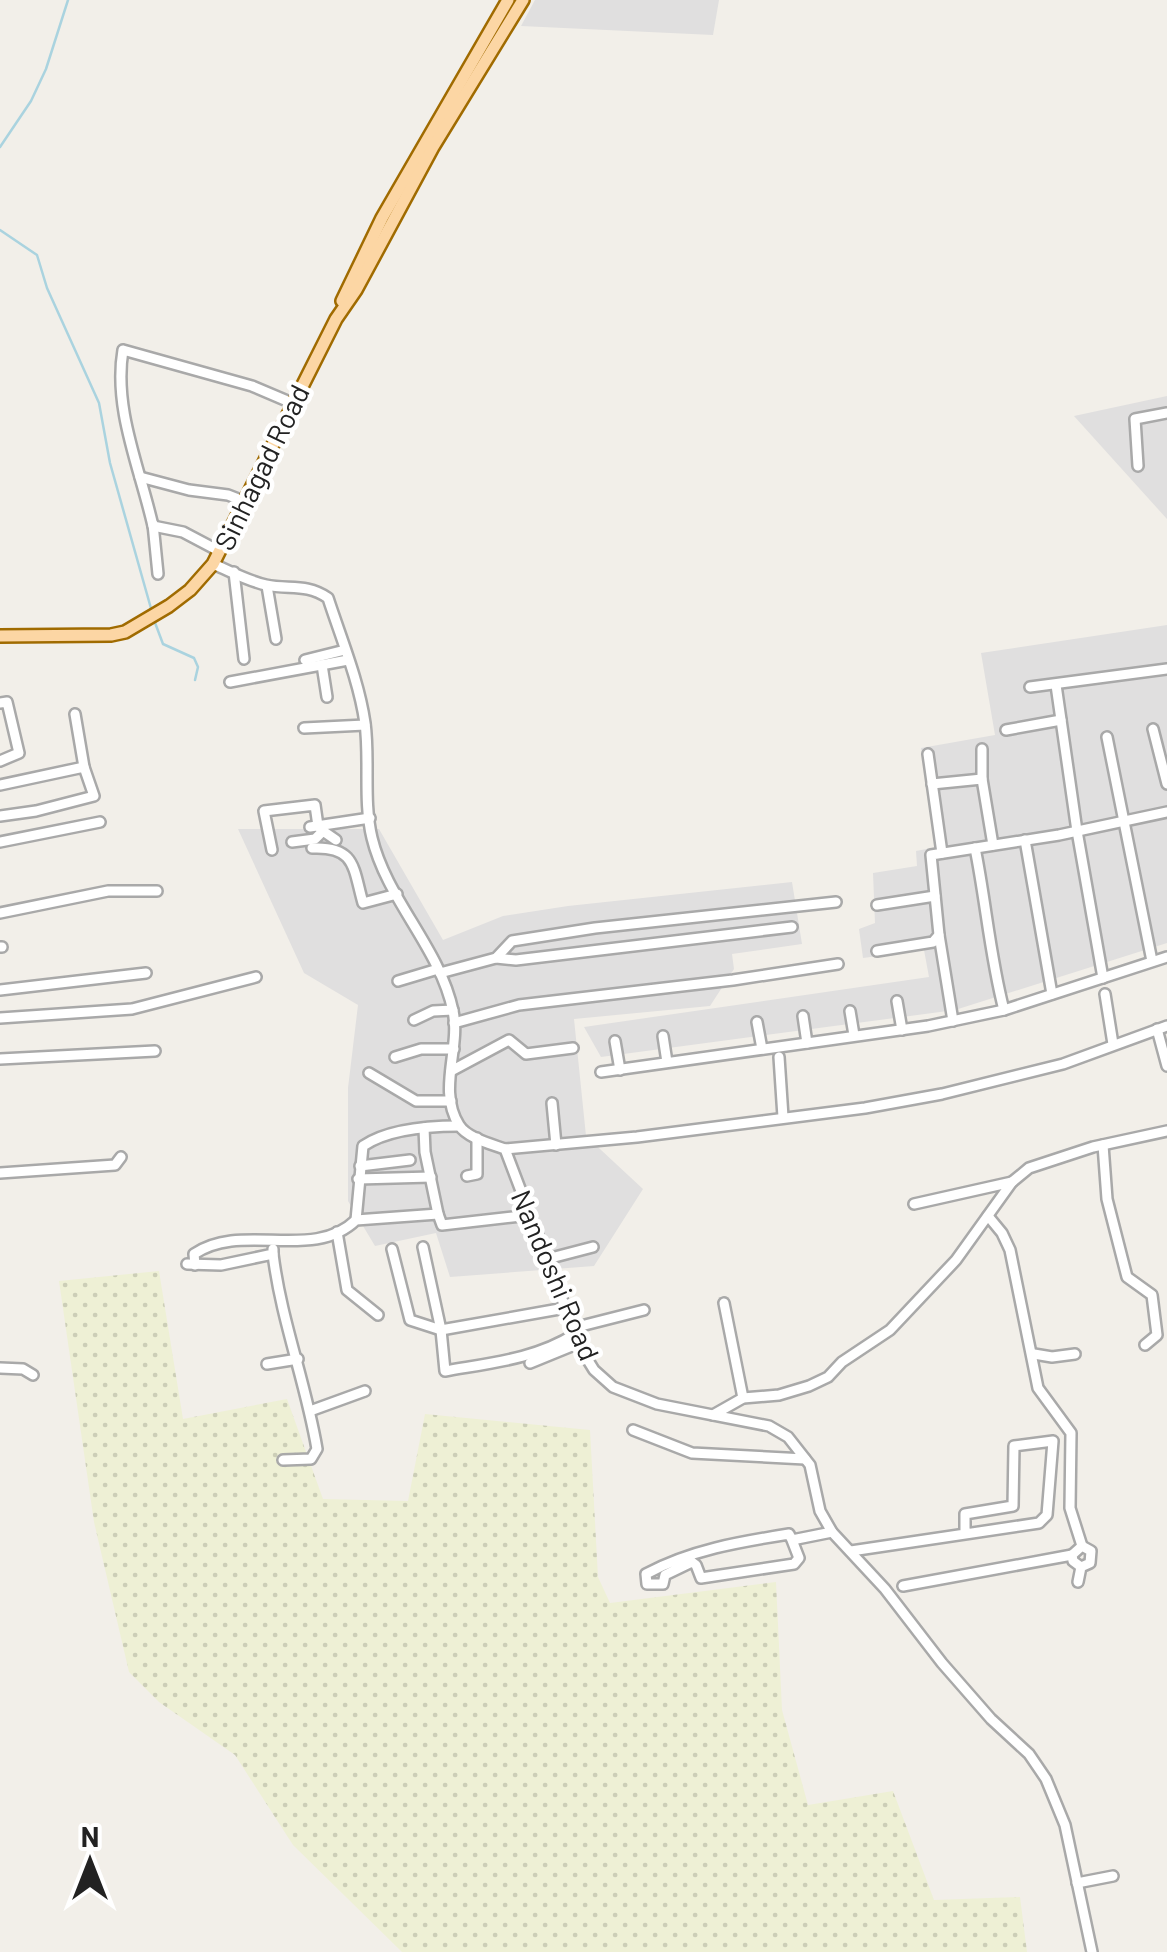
<svg xmlns="http://www.w3.org/2000/svg" width="1167" height="1952" font-family="Barlow,sans-serif">
  <style>
    .residential { fill: #e0dfdf }
    .farmland { fill: url(#farmland-dots) }
    .lines { fill: none; stroke-linecap: round; stroke-linejoin: round }
    .stream { stroke: #aad3df; stroke-width: 2.5 }
    .minor-casing { stroke: #a9a9a9; stroke-width: 14 }
    .major-casing { stroke: #a06b00; stroke-width: 16 }
    .minor { stroke: #fff; stroke-width: 9 }
    .major { stroke: #fcd6a4; stroke-width: 11 }
    .labels { text-anchor: middle; dominant-baseline: central; stroke-width: 9; stroke-linejoin: round; paint-order: stroke }
    .street-label { font-size: 28px; fill: #222; stroke: #fff }
  </style>
  <defs>
    <pattern id="farmland-dots" width="8" height="8" patternUnits="userSpaceOnUse" patternTransform="scale(2.5)"><rect width="8" height="8" fill="#eef0d5"/><path d="M2 2h.1M6 6h.1" fill="none" stroke="#ccceb7" stroke-width="1.8" stroke-linecap="round"/></pattern>
  </defs>
  <rect width="100%" height="100%" fill="#f2efe9"/>
  <g class="residential">
    <path d="M535 0H719L713 35 521 26Z"/>
    <path d="M1167 396V519L1074 416Z"/>
    <path d="M1167 625V943L955 1010 601 1057 584 1027 929 977 924 950 863 958 859 929 875 923 873 873 917 866 916 851 937 847 921 748 995 735 981 653Z"/>
    <path d="M238 829H379L443 940 503 916 568 906 792 882 802 944 732 954 734 969 710 1006 574 1019 586 1136 643 1189 594 1266 450 1277 436 1233 375 1246 348 1201V1088L358 1005 304 973Z"/>
  </g>
  <path class="farmland" d="M159 1271 183 1419 287 1399 323 1499 408 1501 425 1414 590 1430 598 1577 610 1603 776 1582 782 1710 808 1805 893 1791 934 1900 1020 1897 1027 1952H402L293 1845 235 1755 159 1702 129 1672 94 1522 59 1281Z"/>
  <g class="lines">
    <g class="stream">
      <path d="M0 147 31 101 46 69 68 0"/>
      <path d="M0 230 37 255 47 288 99 403 110 463 152 612"/>
      <path d="M154 620 163 644 194 658 198 667 195 680"/>
    </g>
    <g class="minor-casing">
      <g id="minor">
        <path d="M1138 466 1135 419 1167 413"/>
        <path d="M140 477 189 490 228 495 246 502"/>
        <path d="M153 524 158 574"/>
        <path d="M219 551 183 532 153 526C140 468 113 409 123 350L252 386 292 403"/>
        <path d="M213 564C230 571 248 581 266 585 289 590 306 583 328 598 341 638 359 681 365 723 370 760 363 801 372 838 387 900 440 948 453 1011 461 1048 437 1090 459 1125 467 1138 491 1144 505 1149L581 1349 594 1370 613 1387 657 1404 769 1426 788 1437 810 1465 820 1511 832 1532 885 1589 942 1663 991 1719 1029 1754 1046 1779 1065 1825 1092 1952"/>
        <path d="M234 572 244 659"/>
        <path d="M267 586 276 639"/>
        <path d="M305 660 345 650"/>
        <path d="M322 665 327 697"/>
        <path d="M230 682 348 660"/>
        <path d="M1056 685 1077 831 1103 978"/>
        <path d="M1030 687 1167 669"/>
        <path d="M0 703 7 702 19 753 0 761"/>
        <path d="M75 714 84 767"/>
        <path d="M304 728 365 725"/>
        <path d="M1153 729 1167 784"/>
        <path d="M1006 730 1061 720"/>
        <path d="M1107 737 1152 961"/>
        <path d="M982 749V779L993 845"/>
        <path d="M928 754 942 853"/>
        <path d="M932 784 982 779"/>
        <path d="M0 785 84 767 94 796 36 811 0 816"/>
        <path d="M310 827 370 818"/>
        <path d="M1025 840 1052 994"/>
        <path d="M0 842 100 822"/>
        <path d="M292 842 315 839 323 831 336 840"/>
        <path d="M312 848C356 846 353 868 363 903L397 894"/>
        <path d="M975 848C986 902 990 957 1004 1010"/>
        <path d="M272 850 264 811 315 805 318 826 323 831"/>
        <path d="M877 905 935 896"/>
        <path d="M0 913 108 891H157"/>
        <path d="M939 935 953 1021"/>
        <path d="M0 947H2"/>
        <path d="M877 951 933 942 939 935 931 855 1059 835 1167 812"/>
        <path d="M496 958 516 960 792 927"/>
        <path d="M440 973 496 958 512 941 595 928 836 902"/>
        <path d="M398 981 438 969"/>
        <path d="M0 990 146 973"/>
        <path d="M1105 994 1113 1044"/>
        <path d="M897 1001 902 1030"/>
        <path d="M850 1011 854 1035"/>
        <path d="M803 1016 807 1043"/>
        <path d="M0 1018 132 1009 256 977"/>
        <path d="M414 1020 433 1011 453 1010"/>
        <path d="M757 1022 762 1049"/>
        <path d="M454 1023 519 1005 733 980 838 964"/>
        <path d="M1157 1029 1167 1066"/>
        <path d="M663 1036 667 1062"/>
        <path d="M615 1041 620 1070"/>
        <path d="M395 1057 421 1049H454"/>
        <path d="M779 1057 783 1117"/>
        <path d="M0 1059 155 1051"/>
        <path d="M451 1071 509 1040 526 1054 573 1048"/>
        <path d="M601 1072 928 1026 1004 1010 1167 957"/>
        <path d="M369 1073 416 1101H451"/>
        <path d="M552 1103 556 1145"/>
        <path d="M424 1128 425 1152 438 1214"/>
        <path d="M1103 1145 1107 1199 1127 1277 1152 1295 1157 1335 1145 1345"/>
        <path d="M505 1149 637 1137 865 1108 942 1094 1063 1064 1167 1026"/>
        <path d="M360 1166 410 1160"/>
        <path d="M0 1173 115 1165 121 1157"/>
        <path d="M467 1176 477 1174V1138"/>
        <path d="M358 1179 431 1177"/>
        <path d="M914 1204 1012 1182"/>
        <path d="M988 1216 1002 1233 1010 1250 1038 1388 1071 1433 1070 1508 1082 1546"/>
        <path d="M356 1220 363 1146C388 1129 429 1126 459 1126"/>
        <path d="M337 1232 347 1290 378 1315"/>
        <path d="M423 1247 441 1330 445 1371C490 1363 536 1359 575 1334"/>
        <path d="M392 1249 410 1320 441 1330 565 1308"/>
        <path d="M273 1254C281 1320 306 1383 317 1449L311 1459 283 1460"/>
        <path d="M547 1259 593 1247"/>
        <path d="M187 1264 221 1265 273 1254V1249"/>
        <path d="M195 1265 194 1254C242 1221 313 1262 356 1220L438 1214 442 1225 530 1215"/>
        <path d="M724 1303 743 1398"/>
        <path d="M573 1328 644 1310"/>
        <path d="M1034 1354 1052 1357 1075 1354"/>
        <path d="M530 1363 579 1343"/>
        <path d="M267 1364 298 1359"/>
        <path d="M0 1368 23 1369 33 1375"/>
        <path d="M310 1411 365 1391"/>
        <path d="M713 1415 743 1398 779 1395 809 1386 828 1377 842 1362 890 1330 956 1260 1012 1182 1029 1168 1093 1147 1167 1131"/>
        <path d="M633 1430 692 1453 805 1459"/>
        <path d="M792 1540 799 1558 794 1564 701 1578 696 1565 692 1562 665 1575 663 1584H647L646 1574C690 1550 739 1542 789 1534L792 1540 832 1532"/>
        <path d="M851 1551 1039 1523 1047 1515 1053 1441 1014 1446 1013 1506 965 1514V1533"/>
        <path d="M1078 1582 1081 1567 1090 1563 1091 1551 1082 1546 1072 1555 1073 1561 1081 1567"/>
        <path d="M903 1586 1072 1555"/>
        <path d="M1077 1883 1113 1876"/>
      </g>
    </g>
    <g class="major-casing">
      <g id="major">
        <path d="M342 301 382 218 508 0"/>
        <path d="M0 636 111 635 125 632 169 606 190 590 213 564 336 319 356 290 433 147 523 0"/>
      </g>
    </g>
    <use href="#minor" class="minor"/>
    <use href="#major" class="major"/>
  </g>
  <g class="labels">
    <g class="street-label">
      <text transform="translate(261 467) rotate(-64)">Sinhagad Road</text>
      <text transform="translate(556 1275) rotate(67)">Nandoshi Road</text>
    </g>
  </g>
  <g transform="translate(90 1862)" stroke="#ffffff" stroke-width="8" paint-order="stroke">
  <path d="M0-8L18 38L0 25L-18 38Z" fill="#222222"/>
  <text y="-15" font-size="28" font-weight="bold" text-anchor="middle" fill="#222222">N</text>
  </g>
</svg>
